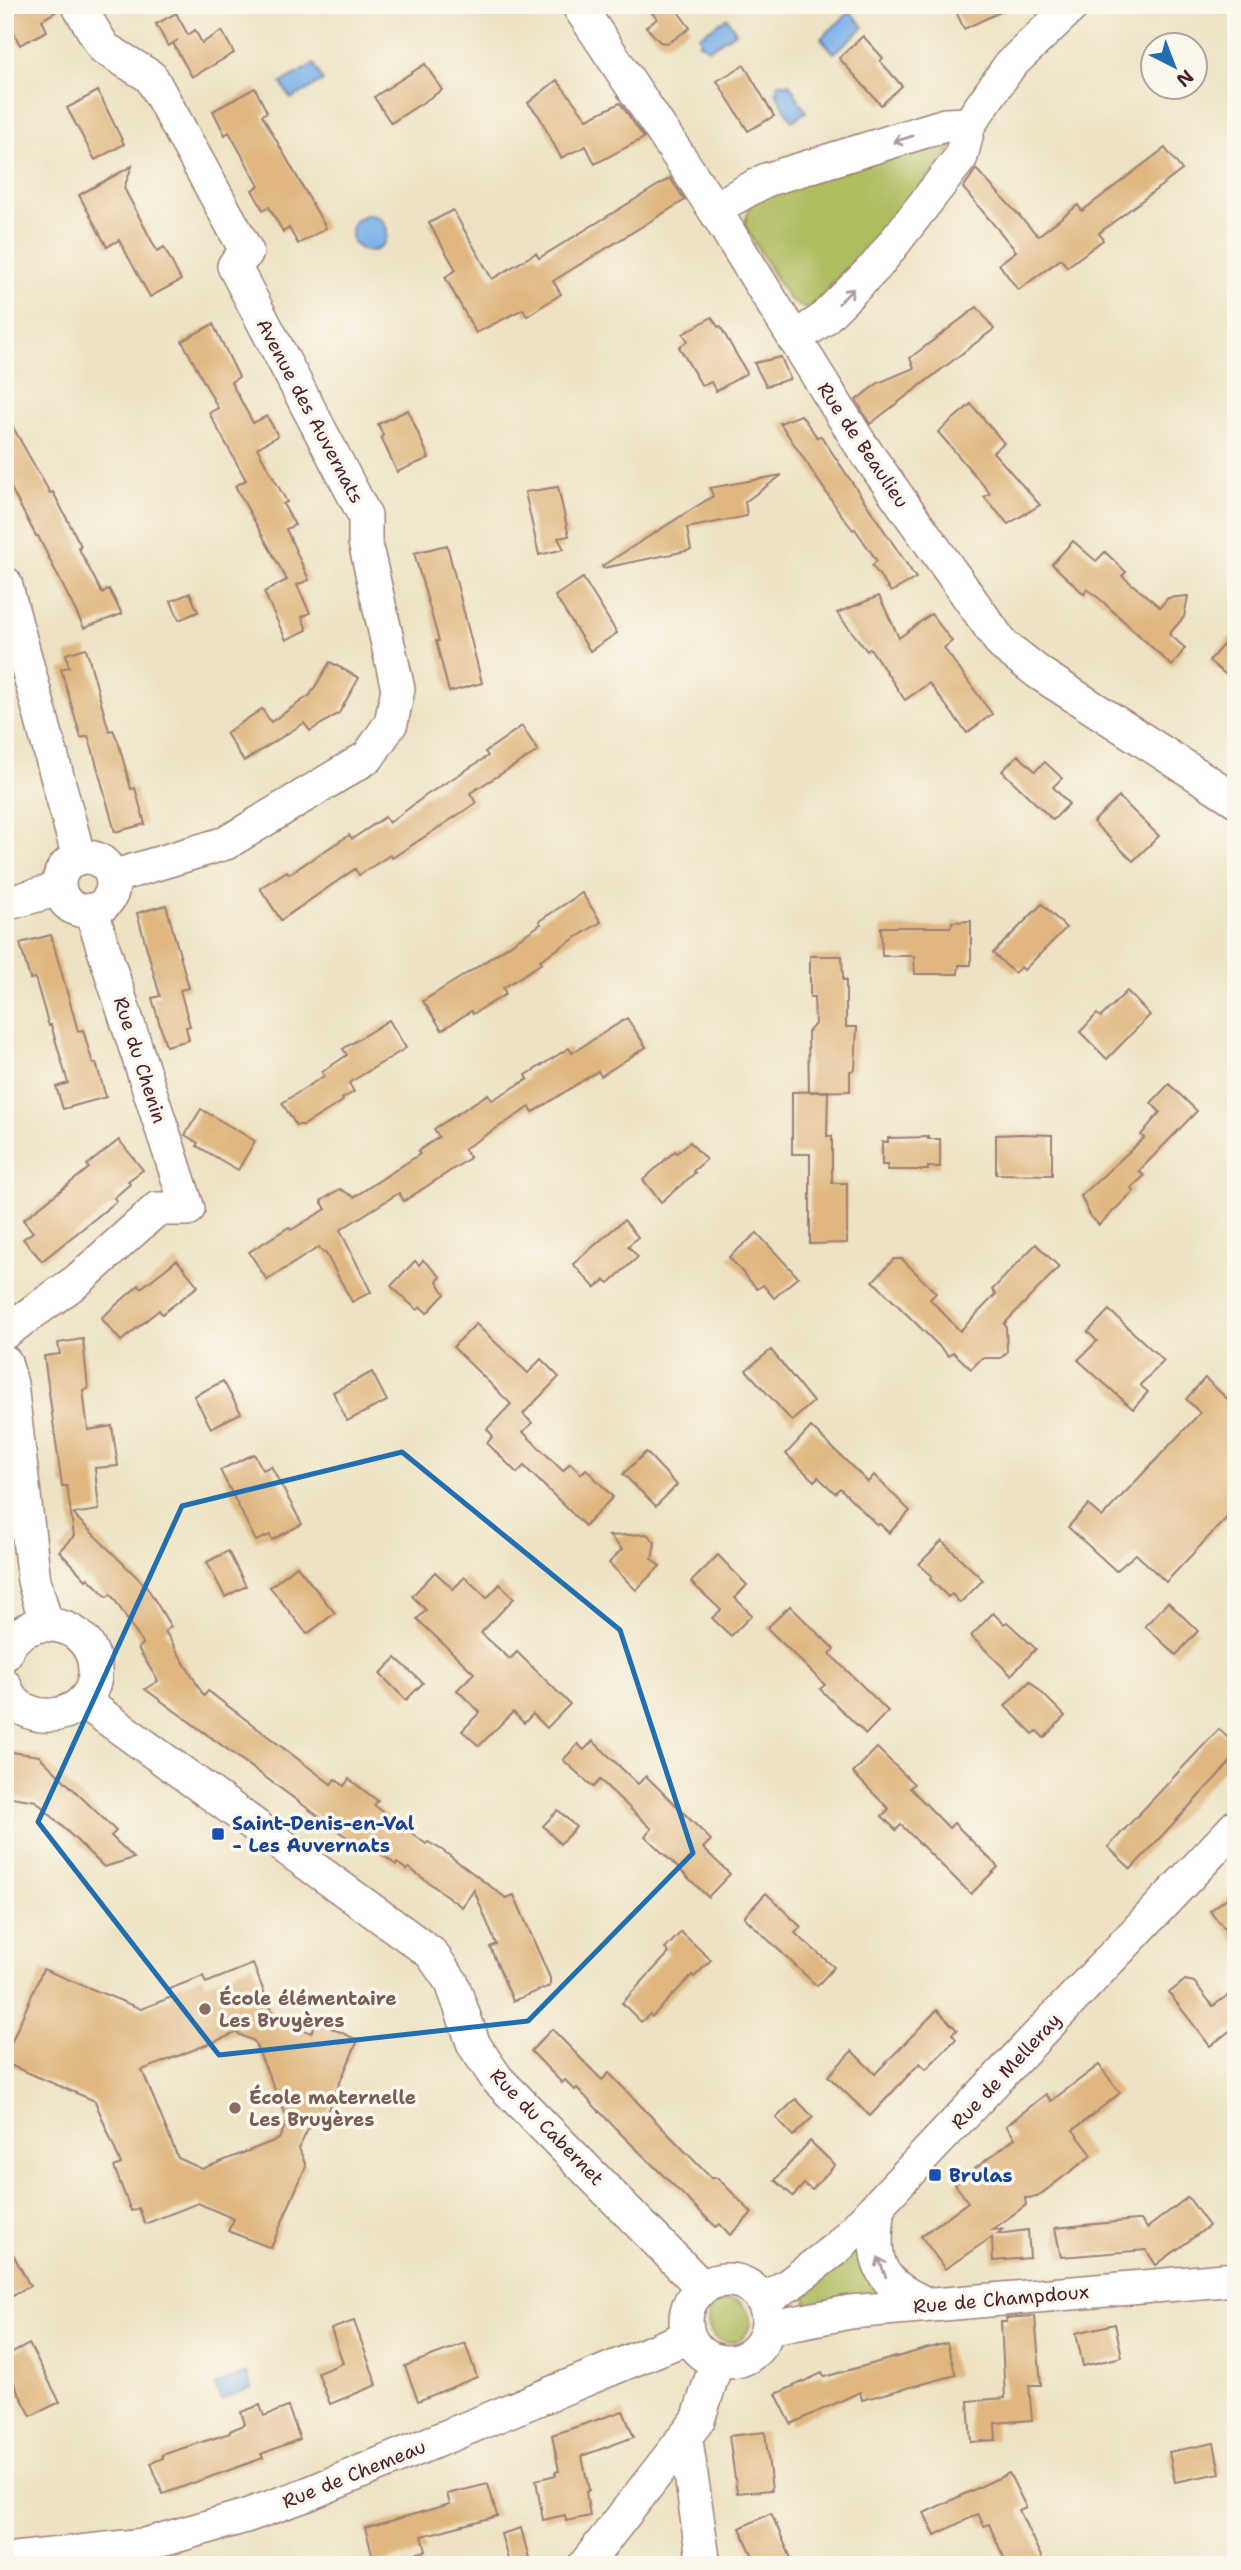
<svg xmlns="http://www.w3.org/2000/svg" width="1241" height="2570" font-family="'Shantell Sans',sans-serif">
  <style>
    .green { fill: #afbc5e; stroke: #7c6e44; stroke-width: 2 }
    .water { fill: #7ab0e8; stroke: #62688a; stroke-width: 2 }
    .building { fill: #e0b781; fill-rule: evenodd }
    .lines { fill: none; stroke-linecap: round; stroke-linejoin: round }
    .minor-casing { stroke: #9c8077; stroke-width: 36 }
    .minor { stroke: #fff; stroke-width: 33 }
    .oneway { stroke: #ae9aa0 }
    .marked { fill: none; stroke: #1f6fb2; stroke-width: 5; stroke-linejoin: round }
    .transit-dot { fill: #1a4fb4; stroke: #fbf7ec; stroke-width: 2.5 }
    .education-dot { fill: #8d6e63; stroke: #fbf7ec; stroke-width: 2.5 }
    .labels { text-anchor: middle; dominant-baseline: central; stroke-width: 7; stroke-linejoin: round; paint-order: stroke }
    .street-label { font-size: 19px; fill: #4a1f2b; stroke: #fbf7ec }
    .transit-label { font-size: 19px; font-weight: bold; fill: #164399; stroke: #fbf7ec; text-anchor: start }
    .education-label { font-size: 19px; font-weight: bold; fill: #785e54; stroke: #fbf7ec; text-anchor: start }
  </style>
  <rect width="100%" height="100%" fill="#fbf7ec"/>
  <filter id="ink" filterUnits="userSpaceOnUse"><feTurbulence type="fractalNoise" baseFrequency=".0143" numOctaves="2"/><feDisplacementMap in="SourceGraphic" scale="14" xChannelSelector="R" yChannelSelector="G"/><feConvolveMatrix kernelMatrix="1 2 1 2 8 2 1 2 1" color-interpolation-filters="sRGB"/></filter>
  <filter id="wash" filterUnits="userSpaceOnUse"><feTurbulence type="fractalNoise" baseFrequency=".00686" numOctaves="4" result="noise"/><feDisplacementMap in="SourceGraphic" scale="28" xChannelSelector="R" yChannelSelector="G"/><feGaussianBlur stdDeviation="1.57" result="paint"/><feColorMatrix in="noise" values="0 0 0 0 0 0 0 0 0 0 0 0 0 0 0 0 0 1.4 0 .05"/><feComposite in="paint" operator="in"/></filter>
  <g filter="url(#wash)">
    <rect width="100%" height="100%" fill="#ede2c3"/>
    <g class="green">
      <path d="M947 140 952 148 870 251 833 283 818 304 806 309 795 304 788 298 744 225 751 203 761 196Z"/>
      <path d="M865 2240 894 2298 807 2313 806 2290 835 2270Z"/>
      <circle cx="729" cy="2321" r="21"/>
    </g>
    <g class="water">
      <path d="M850 12 864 27 834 53 821 38Z"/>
      <path d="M727 18 736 32 709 49 699 43 701 40 699 36Z"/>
      <path d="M314 64 323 81 291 99 281 83Z"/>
      <path d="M782 82 785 85 789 83 806 112 792 121 775 91 778 90 777 85Z"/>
      <circle cx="369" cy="233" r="18"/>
      <path d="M246 2373 252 2388 221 2401 215 2385Z"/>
    </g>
    <g id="blocks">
      <g class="building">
        <path d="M5 5H59L60 9 42 20 47 31 20 45 5 17Z"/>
        <path d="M646 5H673L690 28 673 40 667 43 660 42 646 27 657 19Z"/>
        <path d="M953 5H1015L964 29Z"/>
        <path d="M176 13 188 35 195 30 202 43 222 31 234 53 192 77 173 43 178 40 168 46 156 24Z"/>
        <path d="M863 36 883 58 880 61 902 86 881 105 839 58Z"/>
        <path d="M425 64 442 90 391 123 374 97Z"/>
        <path d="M744 65 774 116 748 131 717 81Z"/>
        <path d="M557 80 587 119 620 103 644 138 595 164 586 146 561 158 539 116 528 103Z"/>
        <path d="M255 88 267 112 262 115 326 228 298 244 289 228 283 232 269 207 263 210 252 190 259 186 229 132 225 135 213 111Z"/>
        <path d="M98 91 124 144 95 160 67 108Z"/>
        <path d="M1165 148 1182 170 1099 233 1103 240 1067 267 1061 259 1018 290 999 264 1016 251 963 188 976 169 1038 236 1078 205 1082 211Z"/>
        <path d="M132 166 124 188 157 251 164 247 181 280 150 297 119 240 107 247 79 195Z"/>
        <path d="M670 178 685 200 553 281 561 294 527 316 523 309 476 333 445 277 456 270 429 223 453 210 492 279 536 253 539 258Z"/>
        <path d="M977 307 994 329 870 424 856 400 878 383 914 368 910 358Z"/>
        <path d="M712 317 718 327 720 326 747 373 716 391 711 382 702 386 679 347 688 341 683 334Z"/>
        <path d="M213 324 239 377 231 382 253 423 267 416 278 436 257 448 287 502 283 504 295 525 286 529 309 580 297 585 310 613 302 617 307 630 286 640 264 592 287 580 235 486 246 480 209 413 218 408 182 341Z"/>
        <path d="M781 357 790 379 766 386 754 363Z"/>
        <path d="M971 404 1004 443 993 452 1040 505 1008 524 984 497 990 493 938 432Z"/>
        <path d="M408 410 429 458 397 472 381 437 383 435 378 424Z"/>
        <path d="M5 413 50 493 53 492 81 546 78 547 102 593 109 589 122 614 84 628 38 536H36L5 477Z"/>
        <path d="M801 415 817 437 821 436 916 578 891 592 872 565 877 561 855 529 853 530 840 513 780 423Z"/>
        <path d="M782 475 745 502 747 516 687 528 691 550 603 568 602 566 713 496 710 488Z"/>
        <path d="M558 487 569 536 558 538 564 549 539 555 525 492Z"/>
        <path d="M1073 541 1096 561 1105 552 1126 572 1122 576 1160 607 1168 598 1188 596 1184 617 1169 634 1185 648 1172 666 1101 600 1087 589 1084 594 1052 564Z"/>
        <path d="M447 545 482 683 449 692 436 641H439L414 553Z"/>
        <path d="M583 578 617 633 590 651 555 596Z"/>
        <path d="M190 593 198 612 179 620 171 601Z"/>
        <path d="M879 596 899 638 931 614 952 641 944 648 992 714 967 733 929 683 905 700 870 648 867 651 837 613Z"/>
        <path d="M1236 630V683L1209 661Z"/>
        <path d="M86 648 109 731 113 730 118 741 131 789 135 788 145 824 115 832 92 748 88 736 81 738 61 669 69 667 66 654Z"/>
        <path d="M330 662 359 678 339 713 310 731 304 723 244 761 226 733 262 709 271 722 310 695Z"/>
        <path d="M522 726 538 751 470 793 476 803 392 858 390 855 359 875 355 869 281 920 260 888 287 871 289 874 349 835 352 839 385 817 389 823 425 796 488 756 485 752Z"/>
        <path d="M1018 755 1035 771 1045 762 1062 778 1053 787 1069 804 1053 820 1002 771Z"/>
        <path d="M1119 797 1159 836 1133 861 1093 822Z"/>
        <path d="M582 893 601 922 540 960 542 963 503 988 506 994 473 1014 471 1011 442 1030 423 1001 474 969 541 924 539 921Z"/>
        <path d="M1042 904 1066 928 1024 970 1021 967 1014 973 993 953Z"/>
        <path d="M166 905 189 988 180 990 190 1026 186 1027 189 1040 166 1046 152 998 160 996 137 913Z"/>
        <path d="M971 921V965H959L958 974H915L914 956H882L881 927H951L952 922Z"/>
        <path d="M51 935 78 1031 83 1030 93 1064 96 1063 106 1097 63 1109 56 1087 68 1083 51 1025 49 1026 35 978 30 979 20 943Z"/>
        <path d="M810 956H842L843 980H846V1027H857L855 1070 850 1071V1091L809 1092 808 1032 815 1024 814 997H810Z"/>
        <path d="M1127 991 1150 1015 1107 1059 1080 1032 1097 1014 1101 1017Z"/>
        <path d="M627 1018 646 1047 601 1076 598 1071 533 1112 530 1107 464 1149 470 1158 404 1201 399 1193 340 1230 371 1292 352 1302 325 1252 323 1253 319 1247 267 1280 249 1252 289 1227 291 1230 326 1209 321 1201 340 1189 354 1197 420 1154 418 1151 439 1137 434 1129 488 1094 492 1100 528 1079 526 1075 569 1048 572 1053Z"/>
        <path d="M389 1020 406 1048 349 1083 354 1092 342 1099 343 1101 304 1125H296L282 1103 324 1076 322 1072 347 1055 343 1049Z"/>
        <path d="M1169 1084 1197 1111 1139 1171 1144 1176 1131 1188 1134 1191 1099 1225 1090 1216 1081 1196 1144 1138 1141 1135 1160 1112 1151 1103Z"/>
        <path d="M828 1091 827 1136H832V1183H847V1243L810 1244V1154H792V1092Z"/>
        <path d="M201 1109 255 1141 238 1170 197 1146 198 1143 185 1135Z"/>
        <path d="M1022 1134 1052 1135V1175L996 1174V1135Z"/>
        <path d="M929 1137 928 1139H940V1167H928V1170H887L888 1165H882V1142H888V1138Z"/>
        <path d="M119 1140 143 1170 128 1181 130 1184 114 1198 117 1201 42 1261 23 1239 33 1232 23 1220 89 1168 87 1165Z"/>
        <path d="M690 1142 706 1160 693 1171 695 1173 661 1202 643 1180 675 1151 677 1153Z"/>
        <path d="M624 1220 638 1237 628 1246 638 1257 609 1283 605 1280 595 1288 573 1264Z"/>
        <path d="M757 1233 798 1277 774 1298 763 1285 757 1289 729 1257Z"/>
        <path d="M1036 1244 1059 1267 1004 1324 1006 1326 1007 1352 1001 1358H982L971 1369 953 1352 949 1356 873 1281 894 1259H902L936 1293 930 1299 960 1331 996 1294 992 1290Z"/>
        <path d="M177 1260 198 1286 162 1314 159 1310 121 1341 101 1318 139 1285 141 1288Z"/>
        <path d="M423 1260 441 1277 437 1281 445 1294 427 1313 421 1307 417 1310 391 1286 415 1261 419 1265Z"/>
        <path d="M1109 1310 1164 1361 1140 1385 1148 1392 1133 1409 1078 1360 1097 1341 1088 1332Z"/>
        <path d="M476 1324 528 1373 541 1359 559 1377 523 1414 532 1423 523 1432 563 1471 570 1463 581 1474 586 1469 613 1497 585 1526 524 1466 517 1473 487 1443 493 1436 487 1429 511 1404 453 1347Z"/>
        <path d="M83 1339 88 1389 83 1390 88 1430 112 1426 118 1466 95 1468 99 1510 73 1514 147 1587 171 1627 165 1631 204 1696 208 1691 331 1784 335 1779 344 1786 349 1779 378 1801 374 1805 426 1844 428 1842 442 1850 506 1898 514 1895 550 1978V1986L513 2001 490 1947 496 1944 474 1890 462 1907 409 1868 407 1870 397 1863 396 1865 363 1840 359 1846 145 1689 158 1681 138 1648 143 1644 111 1594 107 1597 88 1578 86 1580 59 1551 74 1536 67 1486H62L44 1356 60 1354 58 1343Z"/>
        <path d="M771 1350 813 1402 792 1421 746 1370Z"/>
        <path d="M372 1372 387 1401 347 1421 333 1392Z"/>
        <path d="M1205 1378 1236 1407V1508L1166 1582 1136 1554 1116 1571 1068 1527 1088 1505 1102 1517 1200 1413 1186 1399Z"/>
        <path d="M223 1381 241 1413 211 1428 194 1396Z"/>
        <path d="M811 1427 868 1482 874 1475 910 1511 889 1533 880 1524 877 1525 840 1488 835 1493 818 1477 814 1481 786 1454Z"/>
        <path d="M646 1452 677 1485 656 1506 623 1474Z"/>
        <path d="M254 1454 263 1470 271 1466 302 1524 272 1540 270 1535 256 1541 220 1470Z"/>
        <path d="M647 1534 655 1542 652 1559 660 1566 636 1590 609 1563 622 1549 609 1536Z"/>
        <path d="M942 1541 983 1580 960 1603 952 1594 948 1597 930 1579 932 1576 919 1564Z"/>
        <path d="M228 1551 246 1586 225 1597 207 1562Z"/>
        <path d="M718 1555 747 1585 735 1598 752 1615 731 1636 712 1618 721 1610 691 1582Z"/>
        <path d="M297 1566 335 1613 307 1634 270 1587Z"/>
        <path d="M435 1572 453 1589 465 1577 487 1598 500 1584 514 1598 481 1633 510 1659 517 1652 570 1704 547 1728 533 1714 524 1723 513 1712 479 1746 462 1731 480 1712 457 1690 474 1673 417 1619 426 1610 412 1596Z"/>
        <path d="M1168 1602 1198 1631 1176 1655 1145 1626Z"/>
        <path d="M790 1606 834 1649 830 1654 888 1711 866 1734 820 1689 825 1685 767 1628Z"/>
        <path d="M993 1613 1004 1624 1007 1622 1036 1649 1011 1675 971 1636Z"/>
        <path d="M396 1658 423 1683 406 1700 380 1674Z"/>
        <path d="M1030 1681 1065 1716 1044 1738 1037 1731 1033 1734 1005 1706Z"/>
        <path d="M1219 1729 1236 1746V1756L1131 1869 1108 1847Z"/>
        <path d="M593 1741 638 1784 646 1776 711 1840 703 1848 730 1874 708 1897 645 1836 652 1829 600 1780 593 1787 563 1760 578 1744 584 1750Z"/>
        <path d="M877 1748 914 1784 910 1788 949 1828 954 1823 998 1867 971 1894 901 1825 896 1830 882 1816 889 1809 853 1773Z"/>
        <path d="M5 1751 39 1756 116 1831 111 1836 134 1858 104 1867 36 1801 5 1796Z"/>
        <path d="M558 1810 576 1827 560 1844 543 1826Z"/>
        <path d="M1236 1891V1943L1210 1911Z"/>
        <path d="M766 1893 801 1927 795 1933 834 1967 817 1986 744 1917Z"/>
        <path d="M681 1932 711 1960 694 1977 692 1975 652 2017 650 2014 641 2022 622 2003 669 1953 665 1949Z"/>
        <path d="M253 1964 274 2017 311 2033 316 2021 358 2040 323 2122 308 2129 299 2148 306 2166 271 2248 228 2231 234 2219 198 2203 145 2224 139 2208 131 2211 114 2167 121 2164 95 2101 5 2063V2057L43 1969 141 2009 172 1997 169 1989 203 1976 206 1983ZM236 2033 254 2041 288 2120 279 2139 202 2169 178 2158 142 2070Z"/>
        <path d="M1185 1980 1194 1982 1213 2006 1228 1995 1236 2005V2026L1210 2046 1169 1993Z"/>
        <path d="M937 2010 957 2030 952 2034 956 2039 926 2069 920 2063 870 2116 828 2076 852 2051 875 2074Z"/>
        <path d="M552 2029 602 2080 609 2073 711 2178H718L752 2213 730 2235 720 2224 716 2227 621 2134 577 2088 575 2090 565 2080 562 2083 531 2051Z"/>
        <path d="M1099 2065 1120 2093 1073 2130 1092 2155 1037 2197 1025 2198 1026 2205 992 2230 1003 2229 997 2234 1028 2230 1030 2258 993 2261 992 2237 945 2269 921 2236 968 2202 955 2184 1015 2138 1006 2126 1046 2094 1051 2101Z"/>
        <path d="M796 2099 813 2117 793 2136 776 2118Z"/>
        <path d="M810 2141 835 2165 812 2190 804 2184 793 2196 775 2180Z"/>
        <path d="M1188 2197 1209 2226 1156 2265 1146 2250 1061 2257 1055 2228 1136 2220H1141L1147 2228Z"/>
        <path d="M5 2239 30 2286 5 2299Z"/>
        <path d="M1035 2316 1041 2385H1029L1032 2420 995 2423 996 2440 971 2442 968 2401 1005 2398 1001 2322H1007L1006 2318Z"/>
        <path d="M354 2321 377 2385 330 2404 318 2373 343 2363 331 2329Z"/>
        <path d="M1115 2324 1122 2357 1083 2366 1076 2333Z"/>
        <path d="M465 2343 477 2377 418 2401 405 2366Z"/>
        <path d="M947 2343 956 2375 862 2400 860 2392 791 2424 776 2394 822 2373 824 2377Z"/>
        <path d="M29 2344 60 2402 31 2416 5 2367V2357Z"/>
        <path d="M260 2405 264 2416 288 2407 300 2439 261 2454 263 2458 163 2494 151 2463 163 2458 162 2455 230 2433V2431L245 2424 241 2412Z"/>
        <path d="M623 2411 634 2437 582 2456 589 2490 586 2492 590 2516 566 2521 565 2515 543 2520 536 2480 556 2475 555 2472 559 2471 552 2435Z"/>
        <path d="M765 2432 772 2490 737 2493 729 2436Z"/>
        <path d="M1214 2443 1220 2473 1175 2482 1169 2452Z"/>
        <path d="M1009 2473 1026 2507 1019 2510 1045 2565H1007L989 2524 984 2526 978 2514 935 2535 924 2513Z"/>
        <path d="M488 2484 497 2516 422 2536 426 2551 375 2564 365 2528 450 2504 447 2494Z"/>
        <path d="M771 2513 794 2565H757L740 2528Z"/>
        <path d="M521 2528 529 2559 509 2563 501 2534Z"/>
      </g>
    </g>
  </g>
  <g filter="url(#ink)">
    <use href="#blocks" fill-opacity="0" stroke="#9c8077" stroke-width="2"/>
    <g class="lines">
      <g class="minor-casing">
        <g id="minor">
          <path d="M78 5 104 48 151 77 247 252 234 266 365 516V542L398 689 391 723 368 757 226 843 112 877"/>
          <path d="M578 5 714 209 861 445 1002 644 1039 673 1236 800"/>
          <path d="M714 209 766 180 945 125 969 124"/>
          <path d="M794 339 822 320 876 266 961 157 969 124 1010 65 1073 5"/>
          <path d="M5 583 79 858"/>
          <circle cx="86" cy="884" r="27"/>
          <path d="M5 904 59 889"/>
          <path d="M5 1332 77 1281 157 1209H188L91 910"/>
          <path d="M5 1362 11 1384 34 1581 46 1623"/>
          <path d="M5 1654C23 1607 94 1620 95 1670 97 1720 21 1733 5 1686"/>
          <path d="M83 1701 431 1953 452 1983 474 2045 497 2079 702 2287"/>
          <path d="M879 2205C872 2262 874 2281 929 2305"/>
          <circle cx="727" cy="2321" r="41"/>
          <path d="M763 2300 790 2284 839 2246 1236 1826"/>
          <path d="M768 2328 850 2312 1236 2279"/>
          <path d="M681 2441 687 2447 704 2565"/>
          <path d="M5 2560 144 2545 246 2516 305 2495 688 2337"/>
          <path d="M585 2565 698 2420 717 2361"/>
        </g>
      </g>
      <use href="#minor" class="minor"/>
    </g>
    <defs><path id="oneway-shaft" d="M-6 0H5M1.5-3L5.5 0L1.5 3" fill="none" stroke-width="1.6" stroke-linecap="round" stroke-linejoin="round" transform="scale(1.75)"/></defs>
    <g class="oneway">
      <use href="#oneway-shaft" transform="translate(903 139) rotate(163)"/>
      <use href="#oneway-shaft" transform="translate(846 296) rotate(-45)"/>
      <use href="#oneway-shaft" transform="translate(882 2267) rotate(-111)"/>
    </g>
  </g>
  <path class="marked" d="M402 1452 620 1630 693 1853 528 2021 219 2055 38 1822 182 1506Z"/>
  <g class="transit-dot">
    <rect x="211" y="1827" width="14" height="14" rx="3.5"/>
    <rect x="928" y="2168" width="14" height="14" rx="3.5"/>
  </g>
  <g class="education-dot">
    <circle cx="205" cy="2009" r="7"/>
    <circle cx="235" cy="2108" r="7"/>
  </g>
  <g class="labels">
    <g class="street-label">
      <text transform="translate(310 411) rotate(62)">Avenue des Auvernats</text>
      <text transform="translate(863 445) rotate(56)">Rue de Beaulieu</text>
      <text transform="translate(140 1060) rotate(72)">Rue du Chenin</text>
      <text transform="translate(1006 2071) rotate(-47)">Rue de Melleray</text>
      <text transform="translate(547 2127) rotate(46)">Rue du Cabernet</text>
      <text transform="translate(1001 2299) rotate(-5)">Rue de Champdoux</text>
      <text transform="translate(354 2474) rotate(-22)">Rue de Chemeau</text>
    </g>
    <g class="transit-label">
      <text x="232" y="1823">Saint-Denis-en-Val<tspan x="232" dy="22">- Les Auvernats</tspan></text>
      <text x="949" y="2175">Brulas</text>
    </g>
    <g class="education-label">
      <text x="219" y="1998">École élémentaire<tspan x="219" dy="22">Les Bruyères</tspan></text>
      <text x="249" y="2097">École maternelle<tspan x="249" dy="22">Les Bruyères</tspan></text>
    </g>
  </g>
  <rect width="1241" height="2570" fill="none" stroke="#fbf7ec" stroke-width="28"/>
  <g transform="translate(1174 66) rotate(138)"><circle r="33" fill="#fbf7ec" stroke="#b4a19f" stroke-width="2"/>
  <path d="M0-5L12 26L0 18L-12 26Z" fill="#1f6fb2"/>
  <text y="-10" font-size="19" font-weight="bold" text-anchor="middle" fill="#4a1f2b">N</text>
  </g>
</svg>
